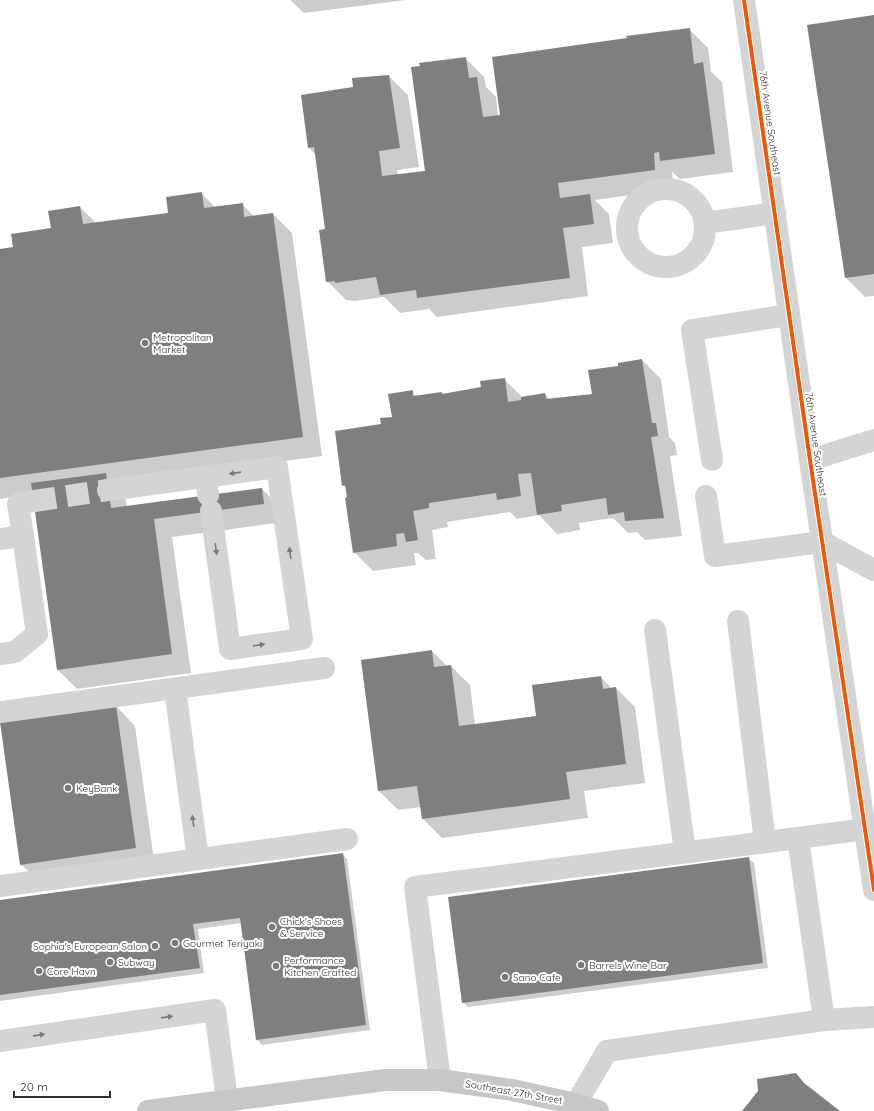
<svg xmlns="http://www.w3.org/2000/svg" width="874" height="1111" font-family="Quicksand,sans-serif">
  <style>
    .shadow { fill: #0003 }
    .building { fill: #7f7f7f }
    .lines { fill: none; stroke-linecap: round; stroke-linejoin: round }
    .minor-tunnel { stroke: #d5d5d5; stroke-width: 22; stroke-dasharray: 22 11; stroke-linecap: butt }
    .minor { stroke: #d4d4d4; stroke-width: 22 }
    .major { stroke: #c7c7c7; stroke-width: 22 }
    .cycleway-casing { stroke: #fff; stroke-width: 6 }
    .cycleway { stroke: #e8590c; stroke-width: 4 }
    .oneway { fill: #797979 }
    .poi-dot { fill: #787878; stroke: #fff; stroke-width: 1.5 }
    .labels { text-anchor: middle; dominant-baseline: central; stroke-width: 4; stroke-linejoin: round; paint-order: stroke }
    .street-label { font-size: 10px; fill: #2f2f2f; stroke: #fff }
    .poi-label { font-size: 10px; fill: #2f2f2f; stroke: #fff; text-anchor: start }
  </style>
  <rect width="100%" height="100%" fill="#fff"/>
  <g class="shadow">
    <path d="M290 0H406L304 13Z"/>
    <path d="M874 16V296L865 297 846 278 808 25Z"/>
    <path d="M689 29 708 48 711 72 722 82 733 172 680 179 672 172 674 189 595 200 609 214 613 243 582 247 588 296 437 317 429 309 400 313 384 297 355 301 346 300 327 281 326 230 316 155 309 148 354 88 389 76 408 95 419 167 397 170 398 175 426 171 465 58 484 77 486 87 496 97 498 116 628 39Z"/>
    <path d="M201 193 215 207 242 204 255 217 273 214 292 233 322 456 115 484 125 493 127 507 262 489 281 508 283 522 172 537 191 673 77 689 58 670 34 494 0 499V250L14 248 52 229 80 207 96 223 169 213Z"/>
    <path d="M642 360 661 379 669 437 675 443 677 455 670 456 682 536 645 540 637 532 628 533 613 518 579 523 580 530 557 534 539 515 517 519 510 512 447 522 448 527 432 530 436 559 426 560 418 553H414L416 565 373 571 354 552 347 489 343 485 382 425 393 417 412 392 417 397 442 393 443 395 482 388 504 379 523 398 545 394 550 400 593 395 620 367Z"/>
    <path d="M432 651 447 666H451L470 685 475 725 537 716 601 677 612 689 616 688 635 707 645 783 584 791 588 818 442 838 423 819 421 807 398 810 379 791Z"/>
    <path d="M116 706 135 726 155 867 40 883 21 864Z"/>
    <path d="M342 854 347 859 370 1030 262 1045 257 1039 241 923 198 929 204 973 0 1001V901Z"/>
    <path d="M748 858 754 863 768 968 468 1007 463 1002Z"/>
  </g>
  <g class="building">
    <path d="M874 15V274L845 278 807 25Z"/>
    <path d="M690 28 694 64 703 62 715 154 660 161 659 152 654 153 655 170 558 183 560 198 590 194 594 224 563 228 570 278 417 298 416 290 380 295 376 277 335 283V281L326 282 319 230 325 229 314 147 308 148 301 95 353 87 352 78 389 75 400 148 379 151 382 176 425 171 411 67 420 66 419 63 466 57 469 78 477 77 483 117 500 115 492 57 627 38 626 36Z"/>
    <path d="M202 192 204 208 243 203 244 217 273 213 303 437 0 478V249L13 247 11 234 51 228 48 211 80 206 83 224 168 213 166 197Z"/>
    <path d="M642 359 652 423H656L658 436 651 437 664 518 625 521 624 512 608 515 606 498 561 505 562 511 537 515 531 473 518 474 521 496 497 500 496 493 429 503V508L413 511 418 540 406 542 404 533 396 534 397 546 353 553 345 498 347 497 345 485 342 486 335 431 381 424 380 418 392 417 388 394 413 390V396L442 392V394L481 387 480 381 505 378 508 402 521 400V397L545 393 546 399 592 394 588 370 618 366V363Z"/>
    <path d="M106 473 111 508 262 488 264 504 154 519 172 654 57 670 31 483Z"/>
    <path d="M432 650 434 667 451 665 459 726 536 716 532 685 601 676 603 689 616 687 626 764 566 772 570 799 422 819 417 786 378 791 361 660Z"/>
    <path d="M116 705 136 848 20 865 0 722Z"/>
    <path d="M343 853 366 1025 256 1040 240 918 193 924 200 968 0 995V900Z"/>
    <path d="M749 857 763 963 462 1003 448 897Z"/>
    <path d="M796 1073 804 1083 840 1111H742L758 1091 757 1079Z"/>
  </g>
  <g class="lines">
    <path class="minor-tunnel" d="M34 501 108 490"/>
    <g class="minor">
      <path d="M744 0 810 460 874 890"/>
      <circle cx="666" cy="228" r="39"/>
      <path d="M705 223 775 213"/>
      <path d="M712 460 692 330 789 315"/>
      <path d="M810 460 874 440"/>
      <path d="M206 477 208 495"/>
      <path d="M108 490 277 467 302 639 230 649 211 511"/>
      <path d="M706 496 715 556 822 542 874 570"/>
      <path d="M23 536 18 504 34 501"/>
      <path d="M0 539 23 536 37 634 15 652 0 654"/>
      <path d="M738 621 765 842"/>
      <path d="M655 630 685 852"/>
      <path d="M175 689 198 859"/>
      <path d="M0 712 324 668"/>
      <path d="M0 886 347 839"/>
      <path d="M824 1020 798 838 874 828"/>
      <path d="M0 1041 215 1010 227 1100"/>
      <path d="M440 1080 415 887 798 838"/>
      <path d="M573 1111 576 1104 607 1051 824 1020 874 1017"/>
    </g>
    <path class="major" d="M148 1111 385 1080H440L512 1090 576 1104 598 1111"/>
    <g class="cycleway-casing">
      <path id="cycleway" d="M744 0 810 460 874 890"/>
    </g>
    <use href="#cycleway" class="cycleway"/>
  </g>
  <defs><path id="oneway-solid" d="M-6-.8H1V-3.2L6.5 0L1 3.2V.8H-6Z"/></defs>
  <g class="oneway">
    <use href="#oneway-solid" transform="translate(235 473) rotate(172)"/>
    <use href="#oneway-solid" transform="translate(216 549) rotate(82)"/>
    <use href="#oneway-solid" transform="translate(290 553) rotate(-98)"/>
    <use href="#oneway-solid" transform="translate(259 645) rotate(-8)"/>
    <use href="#oneway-solid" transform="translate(193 821) rotate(-98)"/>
    <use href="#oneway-solid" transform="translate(167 1017) rotate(-8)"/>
    <use href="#oneway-solid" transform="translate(39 1035) rotate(-8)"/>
  </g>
  <g class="poi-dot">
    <circle cx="145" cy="343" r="4"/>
    <circle cx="68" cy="788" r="4"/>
    <circle cx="272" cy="927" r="4"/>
    <circle cx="175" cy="943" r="4"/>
    <circle cx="155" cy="946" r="4"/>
    <circle cx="110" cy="962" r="4"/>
    <circle cx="581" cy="965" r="4"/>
    <circle cx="276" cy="966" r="4"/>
    <circle cx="39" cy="971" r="4"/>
    <circle cx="505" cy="977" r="4"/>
  </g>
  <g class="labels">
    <g class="street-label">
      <text transform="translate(770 123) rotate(82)">76th Avenue Southeast</text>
      <text transform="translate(816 444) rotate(82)">76th Avenue Southeast</text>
      <text transform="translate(514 1092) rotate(10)">Southeast 27th Street</text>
    </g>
    <g class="poi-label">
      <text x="153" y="337">Metropolitan<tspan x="153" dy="12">Market</tspan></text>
      <text x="76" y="788">KeyBank</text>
      <text x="280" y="921">Chick's Shoes<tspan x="280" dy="12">&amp; Service</tspan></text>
      <text x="183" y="943">Gourmet Teriyaki</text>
      <text x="147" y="946" text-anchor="end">Sophia's European Salon</text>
      <text x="284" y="960">Performance<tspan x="284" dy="12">Kitchen Crafted</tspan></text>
      <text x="118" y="962">Subway</text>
      <text x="589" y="965">Barrels Wine Bar</text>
      <text x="47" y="971">Core Havn</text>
      <text x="513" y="977">Sano Cafe</text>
    </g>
  </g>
  <path d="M14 1091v6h96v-6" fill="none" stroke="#2f2f2f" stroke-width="2"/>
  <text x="20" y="1091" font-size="12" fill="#2f2f2f" stroke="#ffffff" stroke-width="3" paint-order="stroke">20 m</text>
</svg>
